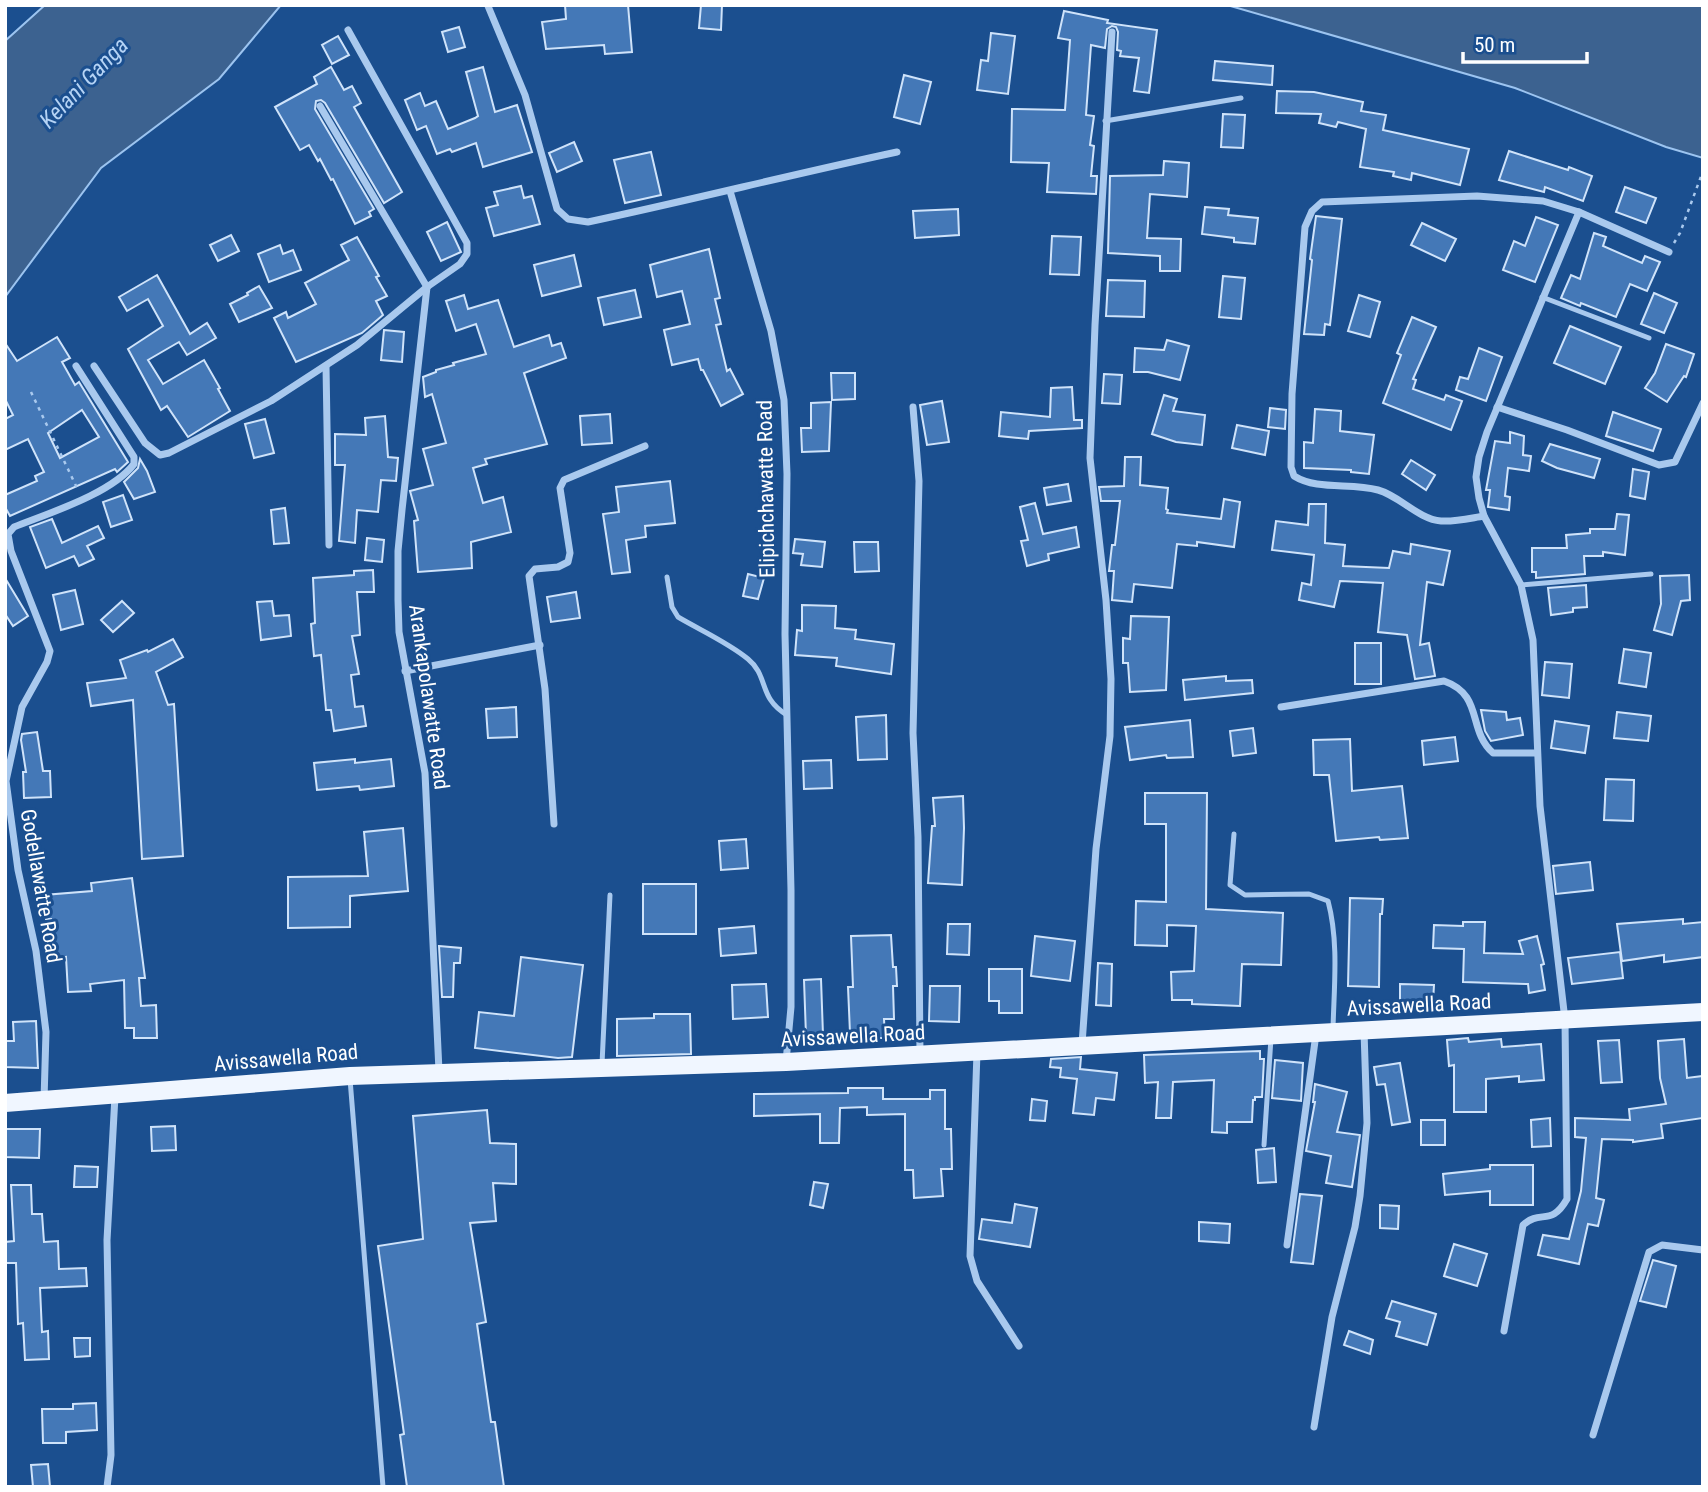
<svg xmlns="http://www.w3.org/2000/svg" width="1708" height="1492" font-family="'Roboto Condensed',sans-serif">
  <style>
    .water { fill: #3c6290; stroke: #9cc4f0; stroke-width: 2 }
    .building { fill: #4478b7; stroke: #cfe3fa; stroke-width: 2; fill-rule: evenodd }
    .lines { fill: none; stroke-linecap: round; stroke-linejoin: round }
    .path { stroke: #a9c9ee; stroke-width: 2.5; stroke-dasharray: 3.5 5; stroke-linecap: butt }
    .service { stroke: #a9c9ee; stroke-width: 5 }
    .minor { stroke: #a9c9ee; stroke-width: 7 }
    .primary { stroke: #f0f6ff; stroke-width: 18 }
    .labels { text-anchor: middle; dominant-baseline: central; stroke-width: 6; stroke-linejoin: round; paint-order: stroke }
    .street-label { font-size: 21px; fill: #fff; stroke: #1b4f8f }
    .water-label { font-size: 23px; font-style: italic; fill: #b5d3f5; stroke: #1b4f8f }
  </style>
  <rect width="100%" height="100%" fill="#1b4f8f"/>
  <g class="water">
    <path d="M45 5H281L219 79 101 168 5 297V41Z"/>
    <path d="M1227 5H1703V158L1666 147 1515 88Z"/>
  </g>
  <g class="building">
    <path d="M565 5H628L632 52 605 54 604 45 546 49 542 22 566 19Z"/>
    <path d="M701 5H722L721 30 699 28Z"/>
    <path d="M1064 11 1108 20 1107 23 1157 30 1149 93 1134 91 1139 58 1120 56 1121 51 1117 50 1118 32 1116 27 1112 26 1107 29 1105 48 1091 45 1086 115 1094 116 1090 145 1094 146 1091 176H1097L1096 194 1047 192 1049 163 1011 162 1012 109 1065 110 1070 40 1058 38Z"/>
    <path d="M459 27 465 47 448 52 442 32Z"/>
    <path d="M991 33 1015 36 1008 94 977 90 981 60 988 61Z"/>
    <path d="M338 36 349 55 332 64 322 45Z"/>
    <path d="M1215 61 1273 66 1272 85 1213 80Z"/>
    <path d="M331 67 344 90 352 86 361 103 354 107 402 192 384 203 325 103 321 100 316 101 315 109 374 209 369 212 371 216 355 224 333 179 331 180 320 159 318 161 309 145 300 150 275 107 317 84 314 77Z"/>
    <path d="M483 67 495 112 517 105 532 152 483 167 476 143 452 152 450 149 437 154 426 126 417 130 405 100 420 93 425 106 436 101 448 129 475 118 478 116 466 72Z"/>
    <path d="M904 75 931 82 920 124 894 117Z"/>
    <path d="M1277 91 1314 92 1363 102 1361 111 1386 115 1383 130 1469 149 1460 185 1412 173 1411 180 1393 176 1394 172 1360 167 1366 129 1338 122 1336 127 1319 123 1321 114 1276 113Z"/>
    <path d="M1223 114 1245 115 1243 148 1221 147Z"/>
    <path d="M574 142 582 161 557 172 549 153Z"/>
    <path d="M1509 151 1568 170 1569 167 1592 176 1583 201 1545 187 1544 192 1499 180Z"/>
    <path d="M651 152 661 195 625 203 614 160Z"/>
    <path d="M1164 161 1189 163 1187 197 1150 194 1147 238 1181 239 1180 271H1160V256L1108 253 1110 176 1163 175Z"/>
    <path d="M521 186 524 198 532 196 540 224 494 236 486 208 498 205 494 192Z"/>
    <path d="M1625 187 1656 198 1646 223 1616 212Z"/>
    <path d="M1205 207 1229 209 1228 215 1258 218 1255 244 1234 242V238L1202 234Z"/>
    <path d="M958 209 959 235 915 238 913 211Z"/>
    <path d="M1316 216 1342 219 1330 325 1325 324 1324 335 1304 334 1312 260 1310 259Z"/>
    <path d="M1536 217 1558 225 1535 282 1503 270 1514 241 1525 246Z"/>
    <path d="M447 222 461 252 441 261 427 232Z"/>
    <path d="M1422 223 1456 239 1445 261 1411 245Z"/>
    <path d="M1594 233 1606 237 1603 246 1642 263 1645 256 1660 262 1647 291 1630 284 1616 317 1581 303 1580 306 1561 298 1571 275 1580 279Z"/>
    <path d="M231 235 239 251 218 261 210 245Z"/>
    <path d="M1052 236 1081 237 1079 275 1050 274Z"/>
    <path d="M357 237 379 276 376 277 387 296 376 301 383 315 362 333 296 362 274 318 286 312 288 318 316 304 305 283 349 260 341 245Z"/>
    <path d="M280 245 283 254 293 250 301 270 269 282 258 254Z"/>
    <path d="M709 249 720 298 715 299 721 324 716 325 727 371 730 369 743 394 721 406 703 370H701L698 359 672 365 664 330 690 324 682 291 657 297 650 265Z"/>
    <path d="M574 255 581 286 542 296 534 265Z"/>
    <path d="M157 275 190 334 207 323 216 338 187 355 179 342 148 360 163 384 204 360 220 388 218 389 230 411 188 437 167 406 161 410 128 349 163 326 148 299 127 311 119 297Z"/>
    <path d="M1223 276 1245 278 1241 319 1219 317Z"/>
    <path d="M1108 280 1145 281 1144 317 1106 316Z"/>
    <path d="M259 286 272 308 239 322 230 304 248 295 247 293Z"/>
    <path d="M635 290 641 317 604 325 598 298Z"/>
    <path d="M1654 293 1677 303 1664 333 1641 324Z"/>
    <path d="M464 295 468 309 498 300 514 347 549 335 552 346 561 343 566 358 524 373 547 444 485 459 487 464 473 468 483 503 503 497 511 532 471 542 472 568 418 572 414 521 418 520 410 491 433 485 423 449 446 443 432 394 425 397 423 377 436 372V370L454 365 453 363 486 354 476 324 456 331 446 301Z"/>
    <path d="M1359 295 1380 302 1370 337 1348 331Z"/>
    <path d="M1412 317 1436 327 1413 379 1416 380 1413 389 1444 400 1446 395 1462 401 1451 430 1383 403 1401 355 1397 353Z"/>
    <path d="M1570 326 1621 347 1605 384 1554 363Z"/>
    <path d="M384 330 404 332 402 362 381 360Z"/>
    <path d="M57 337 70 358 62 362 75 385 79 382 128 462 117 472 115 469 10 516 5 507V495L37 481 35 476 44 472 28 439 5 450V419L13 415 5 399V343L17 361ZM82 410 99 437 60 458 48 433Z"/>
    <path d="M1167 340 1189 346 1180 380 1148 372H1134L1135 348 1164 350Z"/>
    <path d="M1666 344 1694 354 1686 377 1684 376 1667 402 1645 388 1655 373Z"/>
    <path d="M1479 348 1502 357 1486 401 1456 390 1460 377 1468 379Z"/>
    <path d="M831 373H855V399L832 400Z"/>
    <path d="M1104 374 1122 375 1120 404 1102 403Z"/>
    <path d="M1072 387 1074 420H1082V428L1029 431 1028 439 999 436 1001 412 1050 417 1051 388Z"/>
    <path d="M1164 395 1177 399 1173 411 1205 415 1202 445 1176 442 1152 434Z"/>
    <path d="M942 401 949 442 927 445 920 405Z"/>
    <path d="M831 402 829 451 802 452 801 428H811V403Z"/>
    <path d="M1270 408 1286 410 1285 429 1268 427Z"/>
    <path d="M1315 409 1341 411 1340 431 1374 435 1369 474 1351 472V470L1304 468V442L1313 443Z"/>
    <path d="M1613 412 1661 429 1653 451 1606 436Z"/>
    <path d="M610 414 612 443 582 445 580 416Z"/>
    <path d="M385 416 388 457 398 458 396 481 381 480 378 512 357 510 355 543 339 541 345 465H335V434L366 435 365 418Z"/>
    <path d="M265 419 274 453 254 458 245 424Z"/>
    <path d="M1237 425 1269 431 1265 455 1232 448Z"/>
    <path d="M1510 432 1524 436 1523 455 1531 456 1529 471 1508 468 1505 496 1510 497 1509 510 1488 507 1490 490H1486L1495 441 1510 443Z"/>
    <path d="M1550 444 1600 459 1594 478 1557 468 1542 461Z"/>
    <path d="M1125 457H1141L1140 485 1168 488 1166 509 1168 510 1167 513 1221 519 1224 499 1240 502 1234 547 1197 542V546L1177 544 1172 588 1134 584 1132 602 1112 600 1114 571H1109L1112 545H1115L1120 501H1101L1099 487 1124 486Z"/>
    <path d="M140 459 147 471 155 492 134 499 124 482 138 468Z"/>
    <path d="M1411 460 1435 475 1426 490 1402 474Z"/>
    <path d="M1633 469 1649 472 1645 499 1630 496Z"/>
    <path d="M670 481 675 523 645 526 646 537 626 540 630 572 612 574 603 514 619 512 616 487Z"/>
    <path d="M1068 484 1071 501 1047 505 1044 488Z"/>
    <path d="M123 495 132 520 111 527 103 502Z"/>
    <path d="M1035 503 1043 534 1076 527 1079 547 1048 554 1049 560 1027 566 1021 541 1028 540 1020 507Z"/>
    <path d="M1309 504H1326L1325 543 1345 545 1343 566 1389 568 1393 551 1410 554 1411 544 1450 551 1443 585 1427 582 1420 645 1429 643 1435 676 1415 679 1407 635 1378 632 1383 583 1340 581 1334 607 1299 600 1302 583 1311 585 1314 555 1272 550 1276 521 1308 525Z"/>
    <path d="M285 508 289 543 274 544 271 510Z"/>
    <path d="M1617 514 1629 515 1625 555 1603 552V556H1584L1585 574 1536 578V572H1532V548H1567L1566 535 1590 533V529H1615Z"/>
    <path d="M52 519 62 543 98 526 104 538 87 546 94 559 79 566 74 556 46 568 30 527Z"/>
    <path d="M367 538 384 540 382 562 365 560Z"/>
    <path d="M795 539 825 542 822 567 801 565 803 554 793 553Z"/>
    <path d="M854 542H878L879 571 855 572Z"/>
    <path d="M373 570 374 592H357L360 635 352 636 359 674 351 675 355 707 363 706 366 726 334 731 331 710H326L321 655 314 656 311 624 315 623 313 578 354 575V571Z"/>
    <path d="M748 574 764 578 758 599 743 596Z"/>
    <path d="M1689 575 1690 600 1681 601 1672 635 1654 630 1661 604 1660 576Z"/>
    <path d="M5 578 28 616 13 626 5 614Z"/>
    <path d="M1586 585 1587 607 1573 608V612L1551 615 1548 588Z"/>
    <path d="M75 590 83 624 61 630 53 595Z"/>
    <path d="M576 592 580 618 551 622 547 597Z"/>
    <path d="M122 601 134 613 113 632 101 620Z"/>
    <path d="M272 601 274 616 289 615 291 636 261 640 257 602Z"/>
    <path d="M802 605 836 606 835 628 856 630 855 639 894 644 891 674 836 666 837 658 795 655 797 630 802 631Z"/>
    <path d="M1131 616 1169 617 1166 690 1130 692 1128 663H1123V638L1130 639Z"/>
    <path d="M173 639 183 657 156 672 168 705 174 704 183 856 142 859 133 700 91 706 87 683 126 678 120 660 147 650 148 652Z"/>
    <rect x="1355" y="643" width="26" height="41"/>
    <path d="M1624 649 1651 653 1646 687 1619 683Z"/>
    <path d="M1545 662 1572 664 1569 698 1542 695Z"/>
    <path d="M1226 676V681L1252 680 1253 693 1185 700 1183 680Z"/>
    <path d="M516 707 517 737 488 738 486 709Z"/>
    <path d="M1481 710 1506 712 1507 720 1520 718 1523 735 1491 741 1485 731Z"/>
    <path d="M1617 712 1651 716 1648 741 1614 738Z"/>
    <path d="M886 715 887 759 858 760 856 717Z"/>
    <path d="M1190 720 1193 757 1167 758 1166 755 1130 760 1125 727Z"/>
    <path d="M1555 721 1589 726 1585 753 1551 748Z"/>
    <path d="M1253 728 1256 753 1233 756 1230 731Z"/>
    <path d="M37 732 43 771H50L51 797 24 798 23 772H26L21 740 22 734Z"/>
    <path d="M1455 737 1458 761 1424 765 1422 741Z"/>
    <path d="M1350 739 1352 791 1402 786 1408 838 1380 840 1379 837 1336 841 1329 775H1314L1313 740Z"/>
    <path d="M355 759V763L391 759 394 786 360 790 359 786 317 790 314 763Z"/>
    <path d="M831 760 832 788 804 789 803 761Z"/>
    <path d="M1606 779 1634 780 1633 821 1604 820Z"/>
    <path d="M1145 793H1207L1206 909 1283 913 1281 965 1242 964 1240 1006 1192 1004V1000H1172L1171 972 1194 971 1196 926 1167 925V946L1135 945 1136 901 1166 902V824H1145Z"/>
    <path d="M963 796 964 828 962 885 928 883 932 826H935L933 798Z"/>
    <path d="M403 828 408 891 350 896V927L288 928V877L368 876 364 832Z"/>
    <path d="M746 839 748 868 721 870 719 841Z"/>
    <path d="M1590 862 1593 890 1556 894 1553 866Z"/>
    <path d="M132 878 145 978H139L141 1006 156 1005 157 1038H134V1028H125L124 980 90 984 91 991 68 992 66 957 51 959V919H46L44 895 92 891 91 883Z"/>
    <rect x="643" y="884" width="53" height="50"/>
    <path d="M1350 898 1383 899 1382 914H1380L1379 987 1348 986Z"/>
    <path d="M1683 919V924L1703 922V957L1664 962V955L1622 961 1617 924Z"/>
    <path d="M1463 922H1485L1484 953 1523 954 1519 941 1537 936 1544 964 1541 965 1545 990 1529 993 1528 984 1463 982 1464 949 1433 948 1434 925 1463 926Z"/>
    <path d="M948 924H970L969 955 947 954Z"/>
    <path d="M754 926 756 953 721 956 719 929Z"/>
    <path d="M891 935 893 967H896L897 986H893L894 1019H884L885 1038H870V1032L850 1033 848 987H853L851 936Z"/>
    <path d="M1035 936 1075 941 1070 981 1031 976Z"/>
    <path d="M439 946 461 948 460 963H454L453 997H442Z"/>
    <path d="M1620 952 1623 978 1572 984 1568 958Z"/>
    <path d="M521 957 583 965 572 1057 558 1058 475 1048 479 1012 514 1016Z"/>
    <path d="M1098 963 1112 964 1111 1006 1096 1005Z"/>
    <path d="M989 969H1022V1013H999V1001H989Z"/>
    <path d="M821 979 823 1035 806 1036 804 980Z"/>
    <path d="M766 984 768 1017 733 1019 732 985Z"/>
    <path d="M1400 984 1434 985 1433 1002 1400 1001Z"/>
    <path d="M930 986H960L959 1022 929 1021Z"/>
    <path d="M654 1014H690L691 1054 617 1056V1019L654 1018Z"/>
    <path d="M36 1021 38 1068 5 1067V1041H14L13 1022Z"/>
    <path d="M1468 1038 1469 1042 1501 1039 1502 1047 1541 1044 1544 1080 1519 1082V1076L1486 1079V1112H1454V1065L1449 1066 1447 1040Z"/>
    <path d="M1684 1039 1687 1078 1703 1076V1118L1661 1124 1663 1138 1633 1142V1140L1602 1139 1596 1198 1604 1200 1598 1226 1588 1224 1579 1264 1538 1255 1543 1235 1569 1239 1581 1191 1586 1138 1575 1137V1118L1630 1120 1629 1109 1666 1104 1660 1078 1658 1041Z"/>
    <path d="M1619 1040 1622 1082 1601 1083 1598 1041Z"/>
    <path d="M1260 1051V1059H1264L1262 1097H1255V1100H1253L1252 1122H1227V1133L1212 1132 1214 1080 1173 1082 1171 1118H1156L1158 1082 1145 1083 1144 1055Z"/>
    <path d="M1081 1057 1080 1069 1117 1073 1114 1100 1096 1098 1094 1115 1073 1113 1077 1079 1060 1077 1061 1068 1050 1067 1051 1059Z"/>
    <path d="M1275 1060 1303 1063 1301 1101 1272 1098Z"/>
    <path d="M1400 1063 1410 1122 1392 1125 1385 1084 1377 1085 1374 1067Z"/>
    <path d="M1315 1084 1347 1092 1337 1132 1360 1135 1352 1187 1326 1183 1331 1156 1306 1151 1315 1102H1313Z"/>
    <path d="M848 1088H883V1099H930V1090H945V1129H951L952 1169H941L943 1196 914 1198 913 1170H905V1114L867 1115V1107L840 1108 839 1143H820V1114L754 1116V1094L848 1093Z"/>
    <path d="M1032 1099 1047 1101 1045 1121 1030 1120Z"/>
    <path d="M487 1110 490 1143 516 1144V1184L493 1183 496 1221 470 1223 486 1322 477 1324 491 1422H495L504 1487H407L400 1435 404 1434 378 1246 423 1239 413 1116Z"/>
    <path d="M1550 1118 1551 1146 1532 1147 1531 1120Z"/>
    <rect x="1421" y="1120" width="24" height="25"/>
    <path d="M175 1126 176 1150 152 1151 151 1127Z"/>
    <path d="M6 1129H40L39 1158 5 1157Z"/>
    <path d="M1274 1148 1276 1182 1258 1183 1256 1150Z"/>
    <path d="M1490 1165H1533V1205H1490V1191L1445 1195 1443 1174 1490 1169Z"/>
    <path d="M75 1166 98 1167 97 1187H74Z"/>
    <path d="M814 1182 828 1184 823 1208 810 1205Z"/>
    <path d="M11 1185H31L32 1214H42L44 1242 58 1241 59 1269 86 1268 87 1286 40 1288 42 1332 48 1331 49 1359 25 1360 23 1323 18 1324 16 1263H5V1242L14 1241Z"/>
    <path d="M1300 1194 1322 1196 1313 1264 1291 1262Z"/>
    <path d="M1015 1204 1037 1208 1030 1247 979 1239 982 1219 1012 1223Z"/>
    <path d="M1380 1205 1399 1206 1398 1229 1380 1228Z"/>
    <path d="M1199 1222 1230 1224 1229 1243 1199 1241Z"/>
    <path d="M1454 1244 1487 1254 1477 1286 1444 1276Z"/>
    <path d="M1653 1260 1676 1266 1666 1307 1640 1301Z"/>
    <path d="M1392 1301 1436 1314 1427 1345 1396 1336 1400 1322 1386 1318Z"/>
    <path d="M1349 1331 1373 1340 1370 1354 1344 1345Z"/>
    <path d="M74 1338H90V1356L75 1357Z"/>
    <path d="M96 1403 97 1430 66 1432V1443H43L42 1409H73V1404Z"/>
    <path d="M48 1464 50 1487H33L31 1465Z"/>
  </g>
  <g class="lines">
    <g class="path">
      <path d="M1674 243 1680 233 1703 171"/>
      <path d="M31 392 78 490"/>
    </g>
    <g class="service">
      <path d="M1105 121 1241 98"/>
      <path d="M1542 297 1649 338"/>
      <path d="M667 577 672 607 678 617C700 630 729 643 748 659 769 676 758 698 787 715"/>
      <path d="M1521 585 1651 574"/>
      <path d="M1234 834 1230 885 1245 895 1309 894 1328 901C1339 942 1334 987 1333 1029"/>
      <path d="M602 1064 610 895"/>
      <path d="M350 1079 383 1487"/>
      <path d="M1264 1145 1271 1038"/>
    </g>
    <g class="minor">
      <path d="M488 6 525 95 557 209 568 219 588 222C691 200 794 174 897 152"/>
      <path d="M320 106 427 287"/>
      <path d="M730 191 771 331 784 400 787 474 785 634 791 890V1007L786 1062"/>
      <path d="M427 287 402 510 398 551V600L399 632 425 773 439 1071"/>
      <path d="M94 366 145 443 160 455 169 453 271 401 357 345 427 287 460 264 467 254V243L348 30"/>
      <path d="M326 366 329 545"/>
      <path d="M913 407 919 481 913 733 918 837 920 1054"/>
      <path d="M1497 407 1567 430 1659 465 1675 462 1703 403"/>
      <path d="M1484 516C1471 518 1455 522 1441 521 1418 519 1400 496 1378 490 1351 482 1318 491 1294 476L1291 467 1292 394 1305 227 1312 211 1322 202 1477 196 1543 201 1579 212 1669 252"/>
      <path d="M405 671 540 645"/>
      <path d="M1281 707 1444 681C1484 695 1467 730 1493 753H1537"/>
      <path d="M554 824 545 689 529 576 535 569 558 567 568 562 570 553 560 488 564 480 645 446"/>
      <path d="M1082 1044 1096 849 1110 736 1111 679 1106 600 1090 458 1095 325 1112 32"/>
      <path d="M977 1052 970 1256 977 1281 1019 1346"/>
      <path d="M44 1100 46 1032 36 951 18 870 6 781 22 707 47 662 50 651 11 551 8 534 14 527C49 513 111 494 134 464V457L76 366"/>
      <path d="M1287 1245 1316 1034"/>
      <path d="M1504 1331 1523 1225C1541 1209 1551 1227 1567 1199L1565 1020 1540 806 1533 640 1521 585 1484 516 1479 498 1476 477 1479 457 1487 432 1579 212"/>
      <path d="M1314 1427 1332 1317 1355 1227 1360 1196 1367 1123 1364 1031"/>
      <path d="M1593 1435 1649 1252 1662 1245 1703 1250"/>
      <path d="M107 1487 111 1455 107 1240 115 1096"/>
    </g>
    <path class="primary" d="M5 1103 350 1076 786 1062 1703 1012"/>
  </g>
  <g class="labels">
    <g class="street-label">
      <text transform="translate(766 489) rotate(-91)">Elipichchawatte Road</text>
      <text transform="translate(429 697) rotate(82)">Arankapolawatte Road</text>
      <text transform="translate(41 886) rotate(80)">Godellawatte Road</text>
      <text transform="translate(1419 1005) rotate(-3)">Avissawella Road</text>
      <text transform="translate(853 1036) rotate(-3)">Avissawella Road</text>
      <text transform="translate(286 1058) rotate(-5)">Avissawella Road</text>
    </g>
    <g class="water-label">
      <text transform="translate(84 83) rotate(-46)">Kelani Ganga</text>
    </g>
  </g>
  <rect width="1708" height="1492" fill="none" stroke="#ffffff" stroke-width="14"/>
  <path d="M1463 52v10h124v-10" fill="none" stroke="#ffffff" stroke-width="3.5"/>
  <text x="1474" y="52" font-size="21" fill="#ffffff" stroke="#1b4f8f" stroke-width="5" paint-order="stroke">50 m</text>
</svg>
